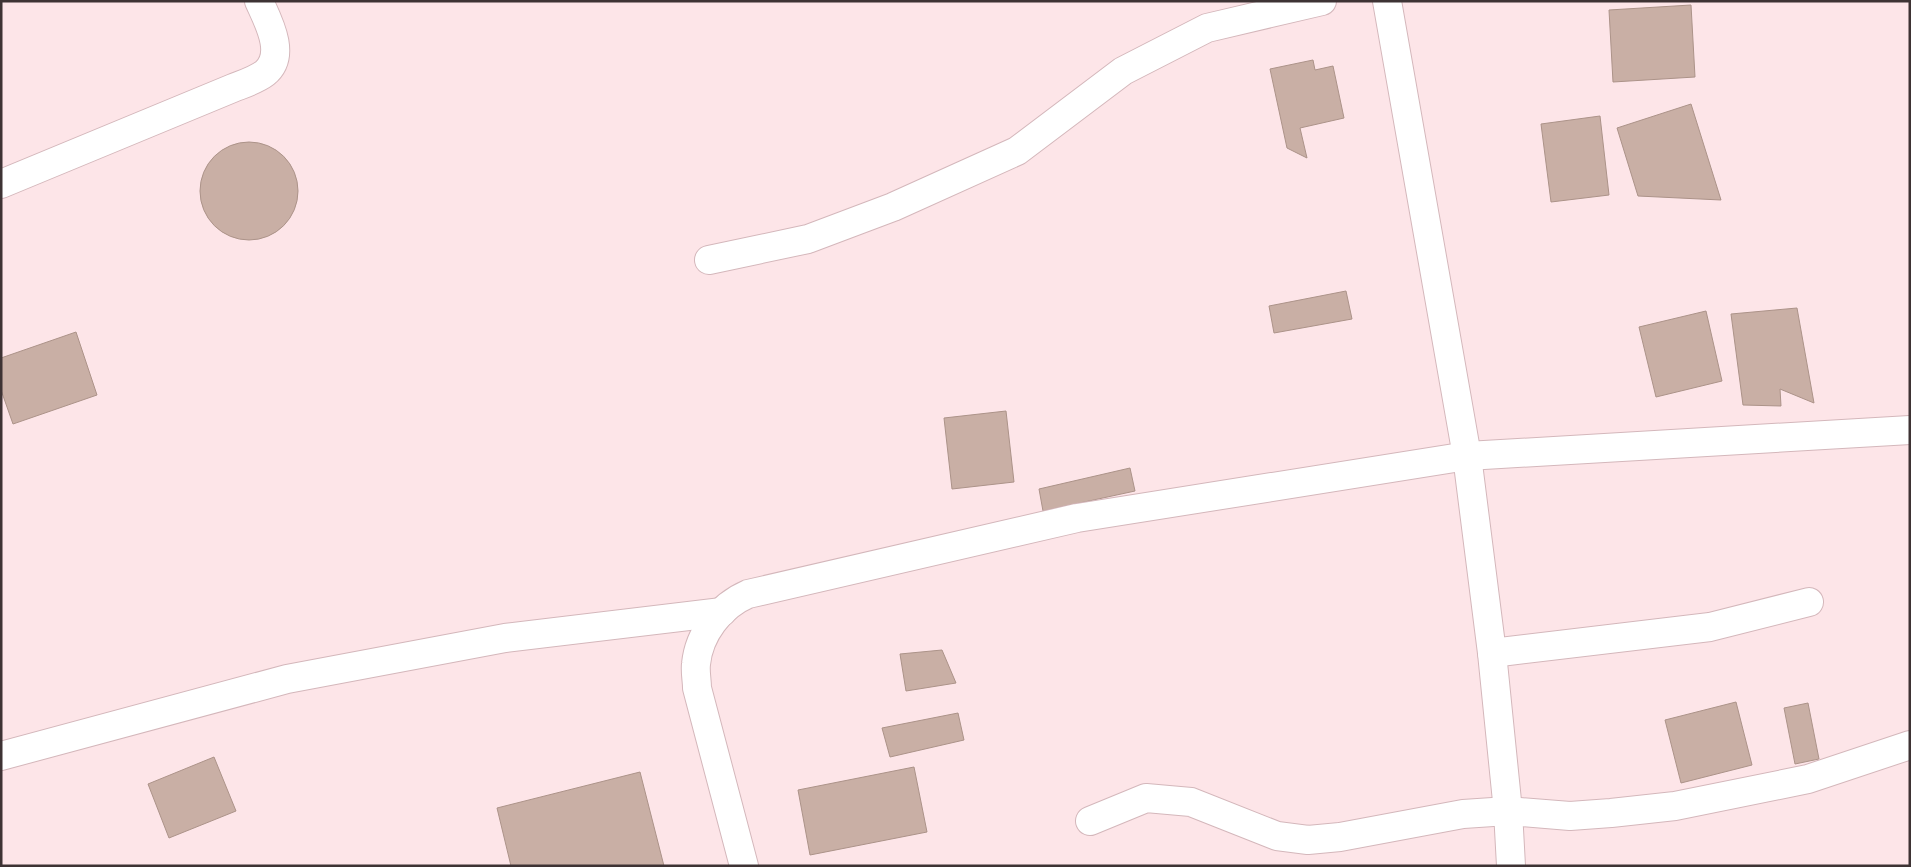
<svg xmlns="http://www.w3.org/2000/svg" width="1911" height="867" font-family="'DM Sans',sans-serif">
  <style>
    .building { fill: #c9afa5; stroke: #ac9389 }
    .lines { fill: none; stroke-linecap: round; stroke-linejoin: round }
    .minor-casing { stroke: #d4b7bb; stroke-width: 30 }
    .minor { stroke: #fff; stroke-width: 28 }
  </style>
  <rect width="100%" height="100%" fill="#fde5e8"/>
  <g class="building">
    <path d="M1691 5 1695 77 1613 82 1609 10Z"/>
    <path d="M1313 60 1315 70 1333 66 1344 118 1300 128 1307 158 1287 148 1270 69Z"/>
    <path d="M1691 104 1721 200 1638 196 1617 128Z"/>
    <path d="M1600 116 1609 195 1551 202 1541 124Z"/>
    <circle cx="249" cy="191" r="49"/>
    <path d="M1346 291 1352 319 1274 333 1269 306Z"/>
    <path d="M1797 308 1814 403 1780 389 1781 406 1743 405 1731 314Z"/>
    <path d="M1706 311 1722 381 1656 397 1639 327Z"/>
    <path d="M76 332 97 395 13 424 1 390V358Z"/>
    <path d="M1006 411 1014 482 952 489 944 418Z"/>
    <path d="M1130 468 1135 491 1043 511 1039 489Z"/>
    <path d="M942 650 956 683 906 691 900 654Z"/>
    <path d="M1736 702 1752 765 1681 783 1665 720Z"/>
    <path d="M1808 703 1819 759 1795 764 1784 708Z"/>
    <path d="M958 713 964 740 890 757 882 728Z"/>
    <path d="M214 757 236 811 169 838 148 784Z"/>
    <path d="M914 767 927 832 810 855 798 790Z"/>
    <path d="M640 772 664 866H511L497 808Z"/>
  </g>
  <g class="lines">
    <g class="minor-casing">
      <g id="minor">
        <path d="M1387 1 1467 456 1492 653 1508 811 1511 866"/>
        <path d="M1 184 233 88C243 84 256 80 265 73 287 55 268 21 259 1"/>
        <path d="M709 260 808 239 893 207 1017 151 1123 71 1207 28 1322 1"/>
        <path d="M1492 653 1710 627 1809 602"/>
        <path d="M1 756 287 679 505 638 722 612"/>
        <path d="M1090 821 1146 798 1191 802 1277 836 1308 840 1340 837 1463 814 1508 811 1570 816 1611 813 1675 806 1808 779 1910 745"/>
        <path d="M744 866 697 688C697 680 695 672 696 664 699 634 720 606 748 594L1077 518 1467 456 1910 430"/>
      </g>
    </g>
    <use href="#minor" class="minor"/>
  </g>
  <rect width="1911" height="867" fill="none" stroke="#3e3334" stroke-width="5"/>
</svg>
